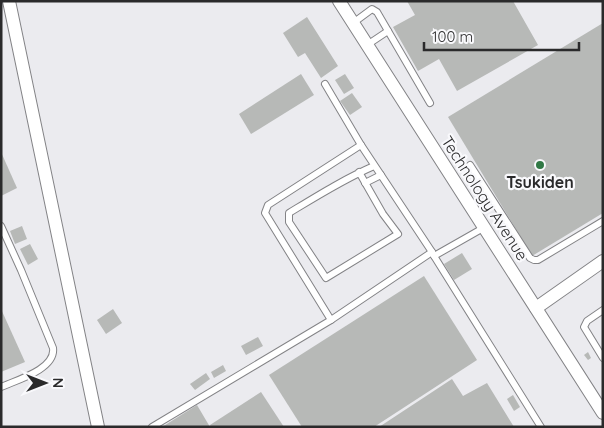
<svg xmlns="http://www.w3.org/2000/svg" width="604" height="428" font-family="Quicksand,sans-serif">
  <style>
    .building { fill: #b7b9b7 }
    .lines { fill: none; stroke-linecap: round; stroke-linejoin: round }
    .lane-casing { stroke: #838386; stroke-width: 8 }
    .street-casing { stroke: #838386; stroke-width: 14 }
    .lane { stroke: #fff; stroke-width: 6 }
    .street { stroke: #fff; stroke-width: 12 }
    .poi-dot { fill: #307845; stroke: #f9f9fc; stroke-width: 2 }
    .labels { text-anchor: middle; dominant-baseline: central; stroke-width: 4.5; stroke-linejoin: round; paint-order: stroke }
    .poi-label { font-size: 16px; font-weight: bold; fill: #2a2a2b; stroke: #f9f9fc }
    .street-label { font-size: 16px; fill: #2a2a2b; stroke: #f9f9fc }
  </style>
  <rect width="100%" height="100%" fill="#ebebef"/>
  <g class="building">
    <path d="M407 1H513L538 45 457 91 439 59 418 71 393 27 415 15Z"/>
    <path d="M307 17 338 66 321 78 305 53 298 57 283 33Z"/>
    <path d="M603 23V213L532 256 448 117Z"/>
    <path d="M301 74 314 95 251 134 239 114Z"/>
    <path d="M345 74 354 88 344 94 335 80Z"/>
    <path d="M352 93 362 107 350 115 340 101Z"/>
    <path d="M1 152 17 188 1 196Z"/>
    <path d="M22 226 27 239 15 244 10 231Z"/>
    <path d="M30 244 38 259 28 265 20 249Z"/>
    <path d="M462 253 472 269 454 280 444 264Z"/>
    <path d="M424 276 477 360 374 427H302L269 375Z"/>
    <path d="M1 309 25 362 1 372Z"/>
    <path d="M113 309 122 323 106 334 97 320Z"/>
    <path d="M258 337 263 346 246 355 241 346Z"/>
    <path d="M588 352 591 358 588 360 584 355Z"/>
    <path d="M223 365 226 371 214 378 211 372Z"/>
    <path d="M206 373 210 379 195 390 190 384Z"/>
    <path d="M452 379 463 396 487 383 514 427H379Z"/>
    <path d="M261 392 284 427H211L210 425Z"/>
    <path d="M513 395 520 407 514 411 507 399Z"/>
    <path d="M197 405 210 427H162Z"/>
  </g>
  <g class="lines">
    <g class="lane-casing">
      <g id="lane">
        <path d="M353 23 372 9 377 12 430 103"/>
        <path d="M367 45 388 31"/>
        <path d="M325 84 361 145 432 252"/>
        <path d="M470 165 530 258 534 260H538L603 221"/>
        <path d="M359 172 383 214 398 234 326 278 289 222V213C317 196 344 179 374 166"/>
        <path d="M365 183 381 175"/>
        <path d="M1 226 21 270 53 348C56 369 17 380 1 387"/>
        <path d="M434 256 541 427"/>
        <path d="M603 310 587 321 584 327 603 358"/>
        <path d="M331 320 265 213 268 205 361 145"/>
        <path d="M152 427 331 320 432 252 434 256 485 227"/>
      </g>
    </g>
    <g class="street-casing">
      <g id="street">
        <path d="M9 1 98 427"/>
        <path d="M339 1 603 413"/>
        <path d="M536 308 603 261"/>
      </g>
    </g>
    <use href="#lane" class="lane"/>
    <use href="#street" class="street"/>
  </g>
  <circle class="poi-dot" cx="540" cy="165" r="5"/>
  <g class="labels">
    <g class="poi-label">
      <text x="540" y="182">Tsukiden</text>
    </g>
    <g class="street-label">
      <text transform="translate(485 198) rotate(57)">Technology Avenue</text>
    </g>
  </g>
  <rect width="604" height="428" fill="none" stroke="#2a2a2b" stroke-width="5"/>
  <g transform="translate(45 383) rotate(90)" stroke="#f9f9fc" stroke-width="4" paint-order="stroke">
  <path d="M0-4L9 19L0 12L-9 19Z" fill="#2a2a2b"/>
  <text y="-8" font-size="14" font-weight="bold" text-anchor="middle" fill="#2a2a2b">N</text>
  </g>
  <path d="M424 42v8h155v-8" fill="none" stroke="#2a2a2b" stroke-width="2.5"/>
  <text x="432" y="42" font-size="15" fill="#2a2a2b" stroke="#f9f9fc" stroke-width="4" paint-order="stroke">100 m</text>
</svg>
